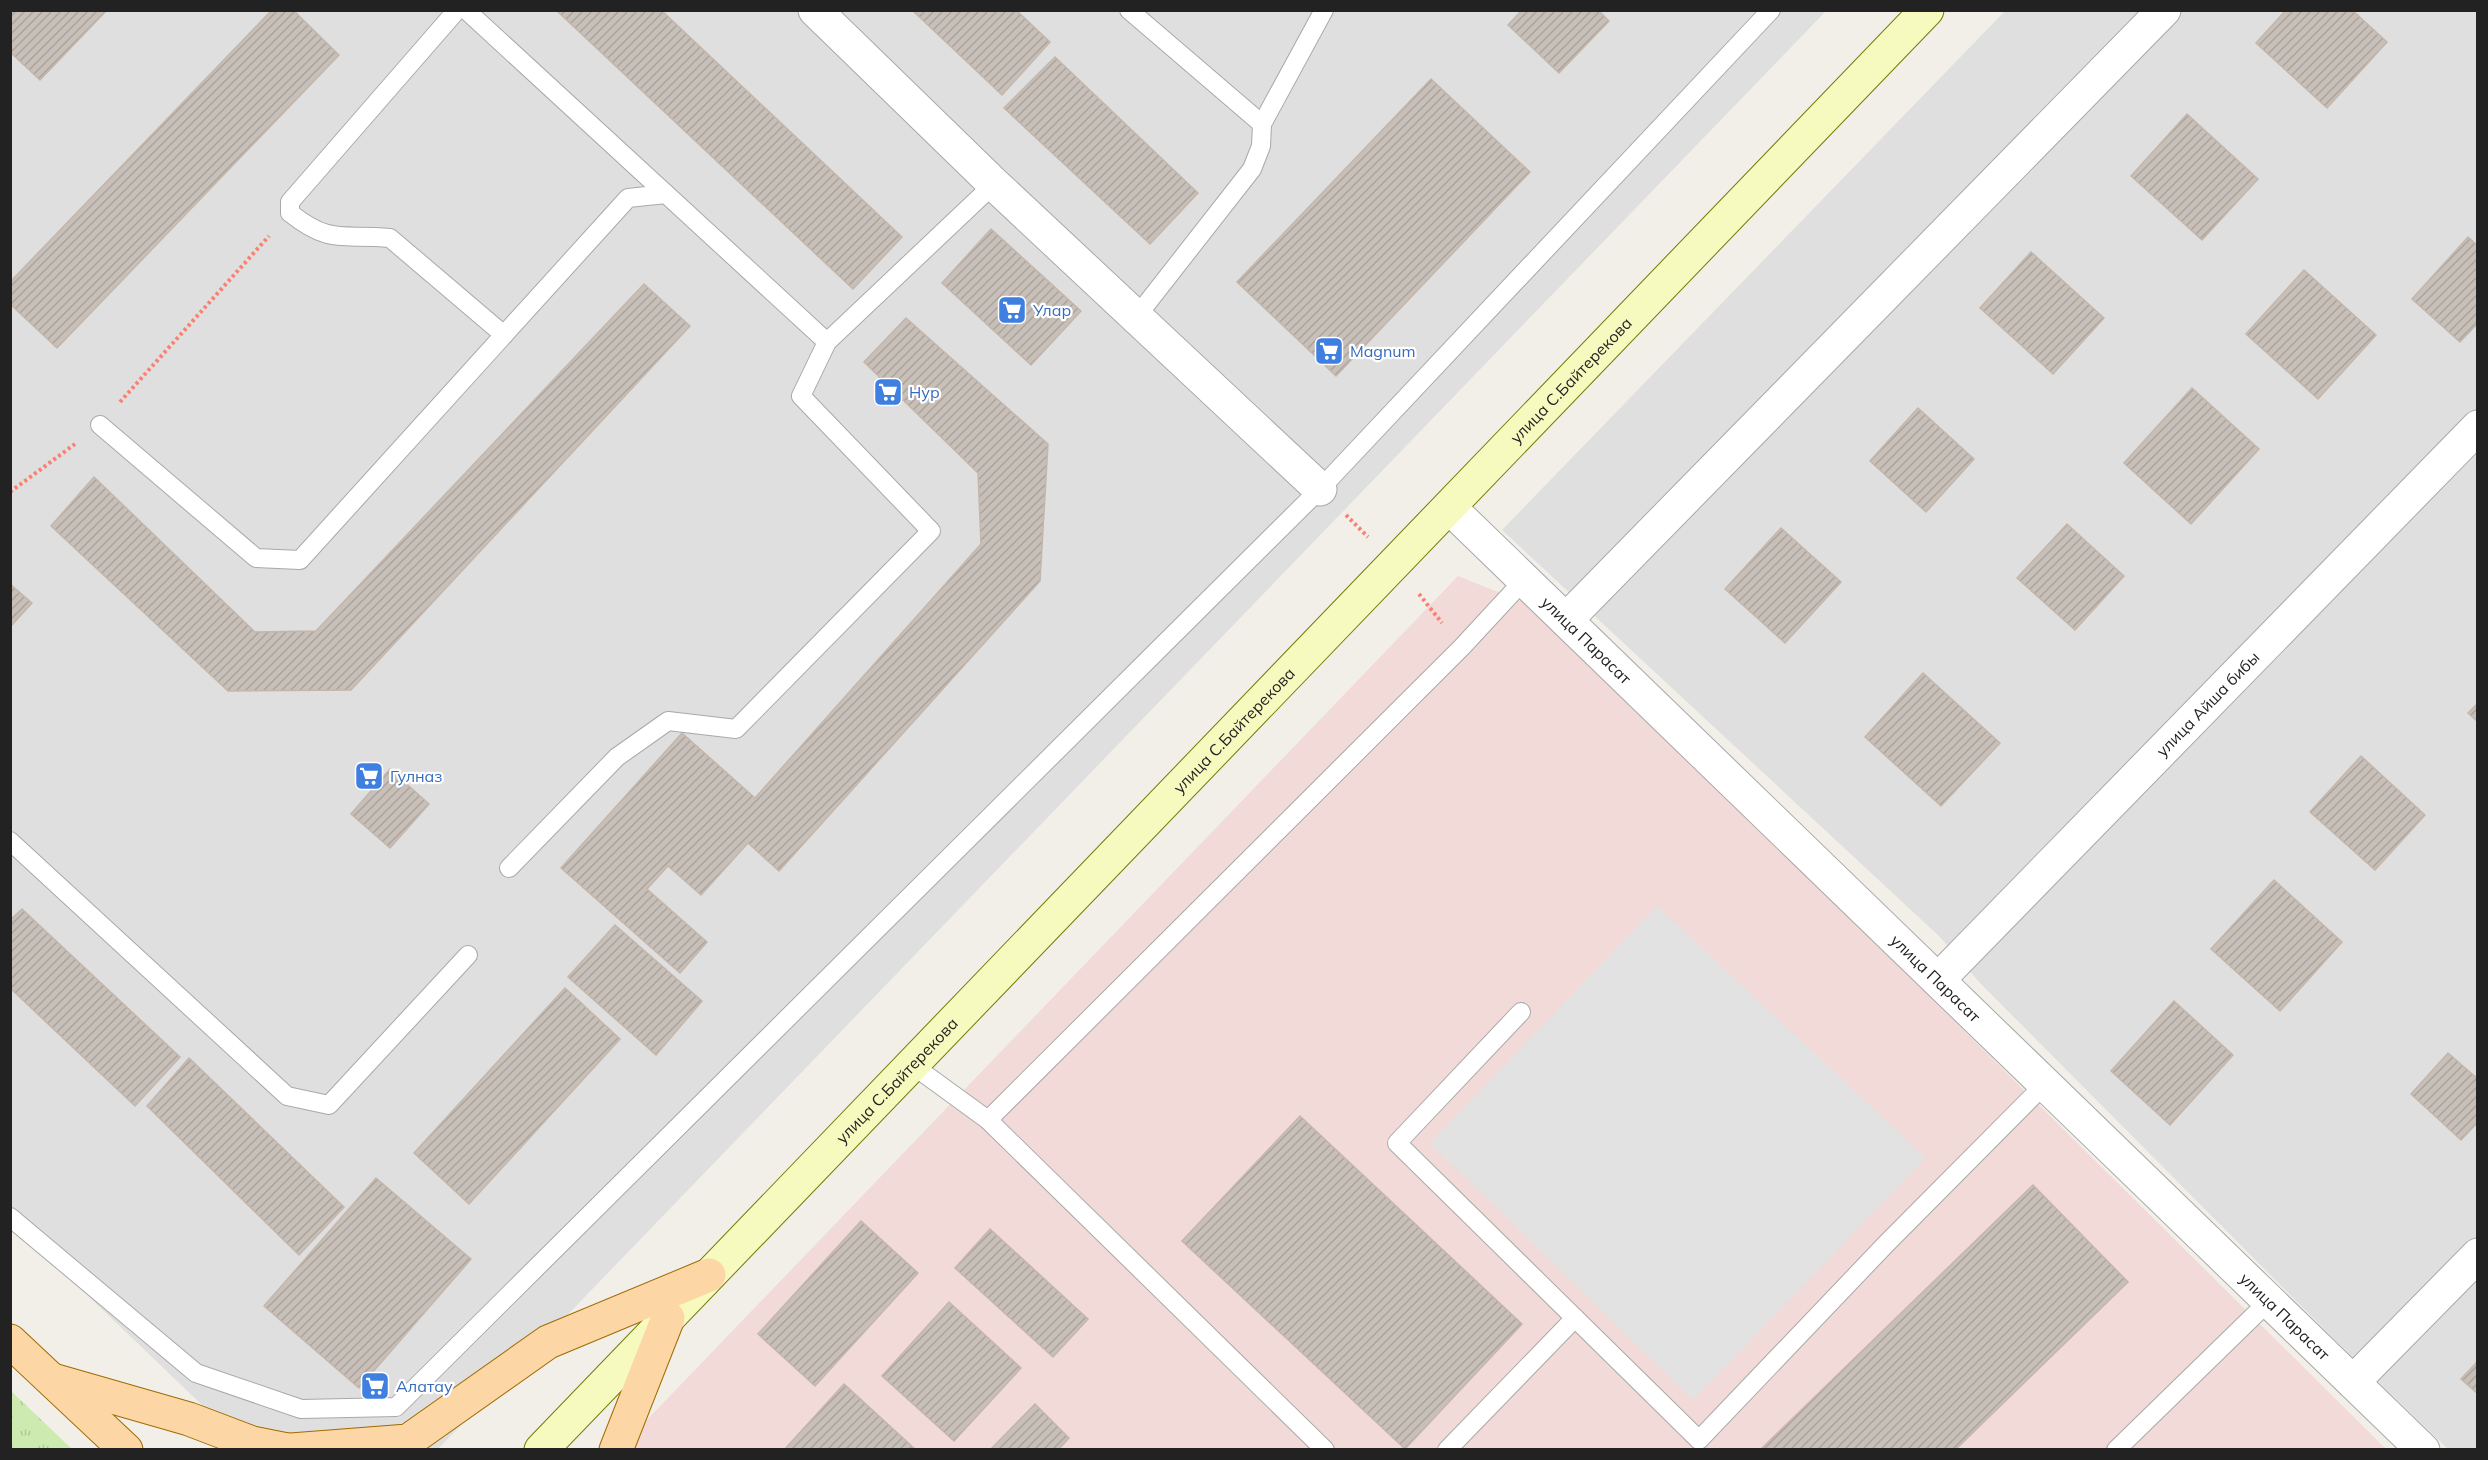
<svg xmlns="http://www.w3.org/2000/svg" width="2488" height="1460" font-family="Mulish,sans-serif">
  <style>
    .residential { fill: #e0dfdf }
    .commercial { fill: #f2dad9 }
    .grass { fill: url(#grass-tufts) }
    .parking { fill: #e2e2e2 }
    .building { fill: url(#building-hatch); stroke: #c4b6ab; stroke-width: 1.5 }
    .lines { fill: none; stroke-linecap: round; stroke-linejoin: round }
    .lane-casing { stroke: #a9a9a9; stroke-width: 20 }
    .street-casing { stroke: #a9a9a9; stroke-width: 35 }
    .secondary-casing { stroke: #707d05; stroke-width: 35 }
    .primary-casing { stroke: #a06b00; stroke-width: 35 }
    .path { stroke: #fa8072; stroke-width: 4; stroke-dasharray: 3 3; stroke-linecap: butt }
    .lane { stroke: #fff; stroke-width: 18 }
    .street { stroke: #fff; stroke-width: 33 }
    .secondary { stroke: #f7fabf; stroke-width: 33 }
    .primary { stroke: #fcd6a4; stroke-width: 33 }
    .labels { text-anchor: middle; dominant-baseline: central; stroke-width: 4.5; stroke-linejoin: round; paint-order: stroke }
    .shop-label { font-size: 16px; fill: #366cbe; stroke: #fff; text-anchor: start }
    .street-label { font-size: 16px; fill: #222; stroke: #fff }
  </style>
  <defs>
    <pattern id="grass-tufts" width="24" height="20" patternUnits="userSpaceOnUse" patternTransform="scale(1.5)"><rect width="24" height="20" fill="#cdebb0"/><path d="M3 7l-1-3M5 7V3M7 7l1-3M15 17l-1-3M17 17v-4M19 17l1-3" fill="none" stroke="#b0c997"/></pattern>
    <pattern id="building-hatch" width="6" height="6" patternUnits="userSpaceOnUse" patternTransform="scale(1.5)"><rect width="6" height="6" fill="#c7bfb8"/><path d="M-1 1l2-2M0 6l6-6M5 7l2-2" fill="none" stroke="#aba49e"/></pattern>
  </defs>
  <rect width="100%" height="100%" fill="#f2efe9"/>
  <g class="residential">
    <path d="M10 11H1826L437 1450 248 1449 11 1222Z"/>
    <path d="M2005 11H2477V1449H2448L2334 1339 1980 983 1940 937 1502 530Z"/>
  </g>
  <path class="commercial" d="M1458 576 1538 608 2386 1449 618 1450Z"/>
  <path class="grass" d="M11 1391 72 1449H11Z"/>
  <path class="parking" d="M1657 906 1926 1158 1693 1400 1430 1143Z"/>
  <g class="building">
    <path d="M10 10H107L40 80 10 52Z"/>
    <path d="M272 10H293L339 55 57 348 10 304V282Z"/>
    <path d="M556 10H661L902 237 853 289Z"/>
    <path d="M912 10H1016L1050 42 1002 95Z"/>
    <path d="M1522 10H1598L1609 21 1559 73 1508 25Z"/>
    <path d="M2286 10H2352L2387 42 2327 108 2256 43Z"/>
    <path d="M1055 57 1198 193 1150 244 1004 108Z"/>
    <path d="M1431 79 1530 172 1336 376 1237 282Z"/>
    <path d="M2187 114 2258 179 2202 240 2131 176Z"/>
    <path d="M991 229 1081 311 1031 365 942 283Z"/>
    <path d="M2468 237 2478 246V323L2460 342 2412 299Z"/>
    <path d="M2031 252 2104 318 2053 374 1980 308Z"/>
    <path d="M2304 270 2376 335 2318 399 2246 334Z"/>
    <path d="M644 284 690 326 351 690 228 691 51 526 94 477 255 632 316 631Z"/>
    <path d="M906 318 1048 444 1040 581 779 871 748 843 701 895 668 866 647 889 707 942 680 973 561 868 682 733 755 798 981 544 978 473 864 362Z"/>
    <path d="M2192 388 2259 449 2191 524 2124 463Z"/>
    <path d="M1918 408 1974 459 1926 512 1870 461Z"/>
    <path d="M2067 524 2124 576 2075 630 2017 578Z"/>
    <path d="M1781 528 1841 582 1785 643 1725 589Z"/>
    <path d="M10 584 32 603 10 627Z"/>
    <path d="M1923 673 2000 743 1941 806 1865 737Z"/>
    <path d="M2478 703V722L2468 713Z"/>
    <path d="M2361 756 2425 815 2375 870 2310 812Z"/>
    <path d="M390 769 429 804 390 848 351 814Z"/>
    <path d="M2274 880 2342 942 2280 1011 2211 949Z"/>
    <path d="M22 909 180 1057 135 1106 10 988V920Z"/>
    <path d="M615 925 702 1001 656 1055 568 977Z"/>
    <path d="M565 988 620 1039 469 1204 414 1153Z"/>
    <path d="M2174 1001 2233 1055 2170 1125 2111 1071Z"/>
    <path d="M2448 1053 2478 1079V1122L2461 1140 2411 1094Z"/>
    <path d="M189 1058 344 1207 299 1255 147 1106Z"/>
    <path d="M1300 1116 1522 1324 1405 1449 1182 1241Z"/>
    <path d="M376 1178 471 1259 359 1388 264 1306Z"/>
    <path d="M2033 1185 2128 1282 1955 1450H1760Z"/>
    <path d="M861 1221 918 1273 815 1386 758 1334Z"/>
    <path d="M990 1229 1088 1319 1053 1357 955 1268Z"/>
    <path d="M949 1302 1021 1368 954 1441 882 1376Z"/>
    <path d="M2478 1361V1394L2461 1379Z"/>
    <path d="M844 1384 916 1450H784Z"/>
    <path d="M1035 1404 1069 1438 1058 1450H990Z"/>
  </g>
  <g class="lines">
    <g class="lane-casing">
      <g id="lane">
        <path d="M457 10 290 202V213C332 246 342 233 390 238L504 335"/>
        <path d="M466 10 827 342"/>
        <path d="M1129 10 1262 124"/>
        <path d="M1137 316 1252 169 1261 146 1262 124 1324 10"/>
        <path d="M100 425 256 558 300 560 628 198 666 194"/>
        <path d="M10 841 287 1096 329 1105 468 955"/>
        <path d="M509 868 617 757 668 721 736 729 931 531 801 396 827 342 994 184"/>
        <path d="M1521 1012 1397 1143 1699 1440 1886 1244 2045 1084"/>
        <path d="M911 1064 988 1120 1325 1450"/>
        <path d="M988 1120 1462 647 1524 580"/>
        <path d="M10 1217 196 1373 301 1409 396 1407 1320 489 1771 10"/>
        <path d="M1447 1450 1575 1318"/>
        <path d="M2116 1450 2269 1301"/>
      </g>
    </g>
    <g class="street-casing">
      <g id="street">
        <path d="M815 10 994 184 1320 489"/>
        <path id="s1" d="M1450 508 2423 1450"/>
        <path d="M1566 620 2164 10"/>
        <path id="s2" d="M1938 980 2478 427"/>
        <path d="M2353 1382 2478 1255"/>
      </g>
    </g>
    <g class="secondary-casing">
      <g id="secondary">
        <path id="s3" d="M541 1450 1927 10"/>
      </g>
    </g>
    <g class="primary-casing">
      <g id="primary">
        <path d="M10 1341 126 1450"/>
        <path d="M53 1380 189 1419 252 1443 287 1450"/>
        <path d="M291 1450 408 1441 548 1342 709 1275"/>
        <path d="M616 1450 668 1318"/>
      </g>
    </g>
    <g class="path">
      <path d="M120 402 269 236"/>
      <path d="M10 492 75 444"/>
      <path d="M1346 515 1368 537"/>
      <path d="M1419 594 1442 623"/>
    </g>
    <use href="#lane" class="lane"/>
    <use href="#street" class="street"/>
    <use href="#secondary" class="secondary"/>
    <use href="#primary" class="primary"/>
  </g>
  <defs>
    <g id="supermarket-square" transform="scale(1.5)"><rect x="-9" y="-9" width="18" height="18" rx="4" fill="#3f7fe0" stroke="#fff"/><path d="M-6-5.5h2.5l.6 2H6L4.5 2H-2.5L-4.4-4H-6ZM-1.5 3.2a1.3 1.3 0 1 0 .1 0ZM3 3.2a1.3 1.3 0 1 0 .1 0Z" fill="#fff"/></g>
  </defs>
  <g fill-rule="evenodd">
    <use href="#supermarket-square" x="1012" y="310"/>
    <use href="#supermarket-square" x="1329" y="351"/>
    <use href="#supermarket-square" x="888" y="392"/>
    <use href="#supermarket-square" x="369" y="776"/>
    <use href="#supermarket-square" x="375" y="1386"/>
  </g>
  <g class="labels">
    <g class="shop-label">
      <text x="1033" y="310">Улар</text>
      <text x="1350" y="351">Magnum</text>
      <text x="909" y="392">Нур</text>
      <text x="390" y="776">Гулназ</text>
      <text x="396" y="1386">Алатау</text>
    </g>
    <g class="street-label">
      <text stroke="none"><textPath href="#s3" startOffset="1485">улица С.Байтерекова</textPath></text>
      <text stroke="none"><textPath href="#s1" startOffset="190">улица Парасат</textPath></text>
      <text stroke="none"><textPath href="#s2" startOffset="386">улица Айша бибы</textPath></text>
      <text stroke="none"><textPath href="#s3" startOffset="999">улица С.Байтерекова</textPath></text>
      <text stroke="none"><textPath href="#s1" startOffset="676">улица Парасат</textPath></text>
      <text stroke="none"><textPath href="#s3" startOffset="513">улица С.Байтерекова</textPath></text>
      <text stroke="none"><textPath href="#s1" startOffset="1162">улица Парасат</textPath></text>
    </g>
  </g>
  <rect width="2488" height="1460" fill="none" stroke="#222222" stroke-width="24"/>
</svg>
